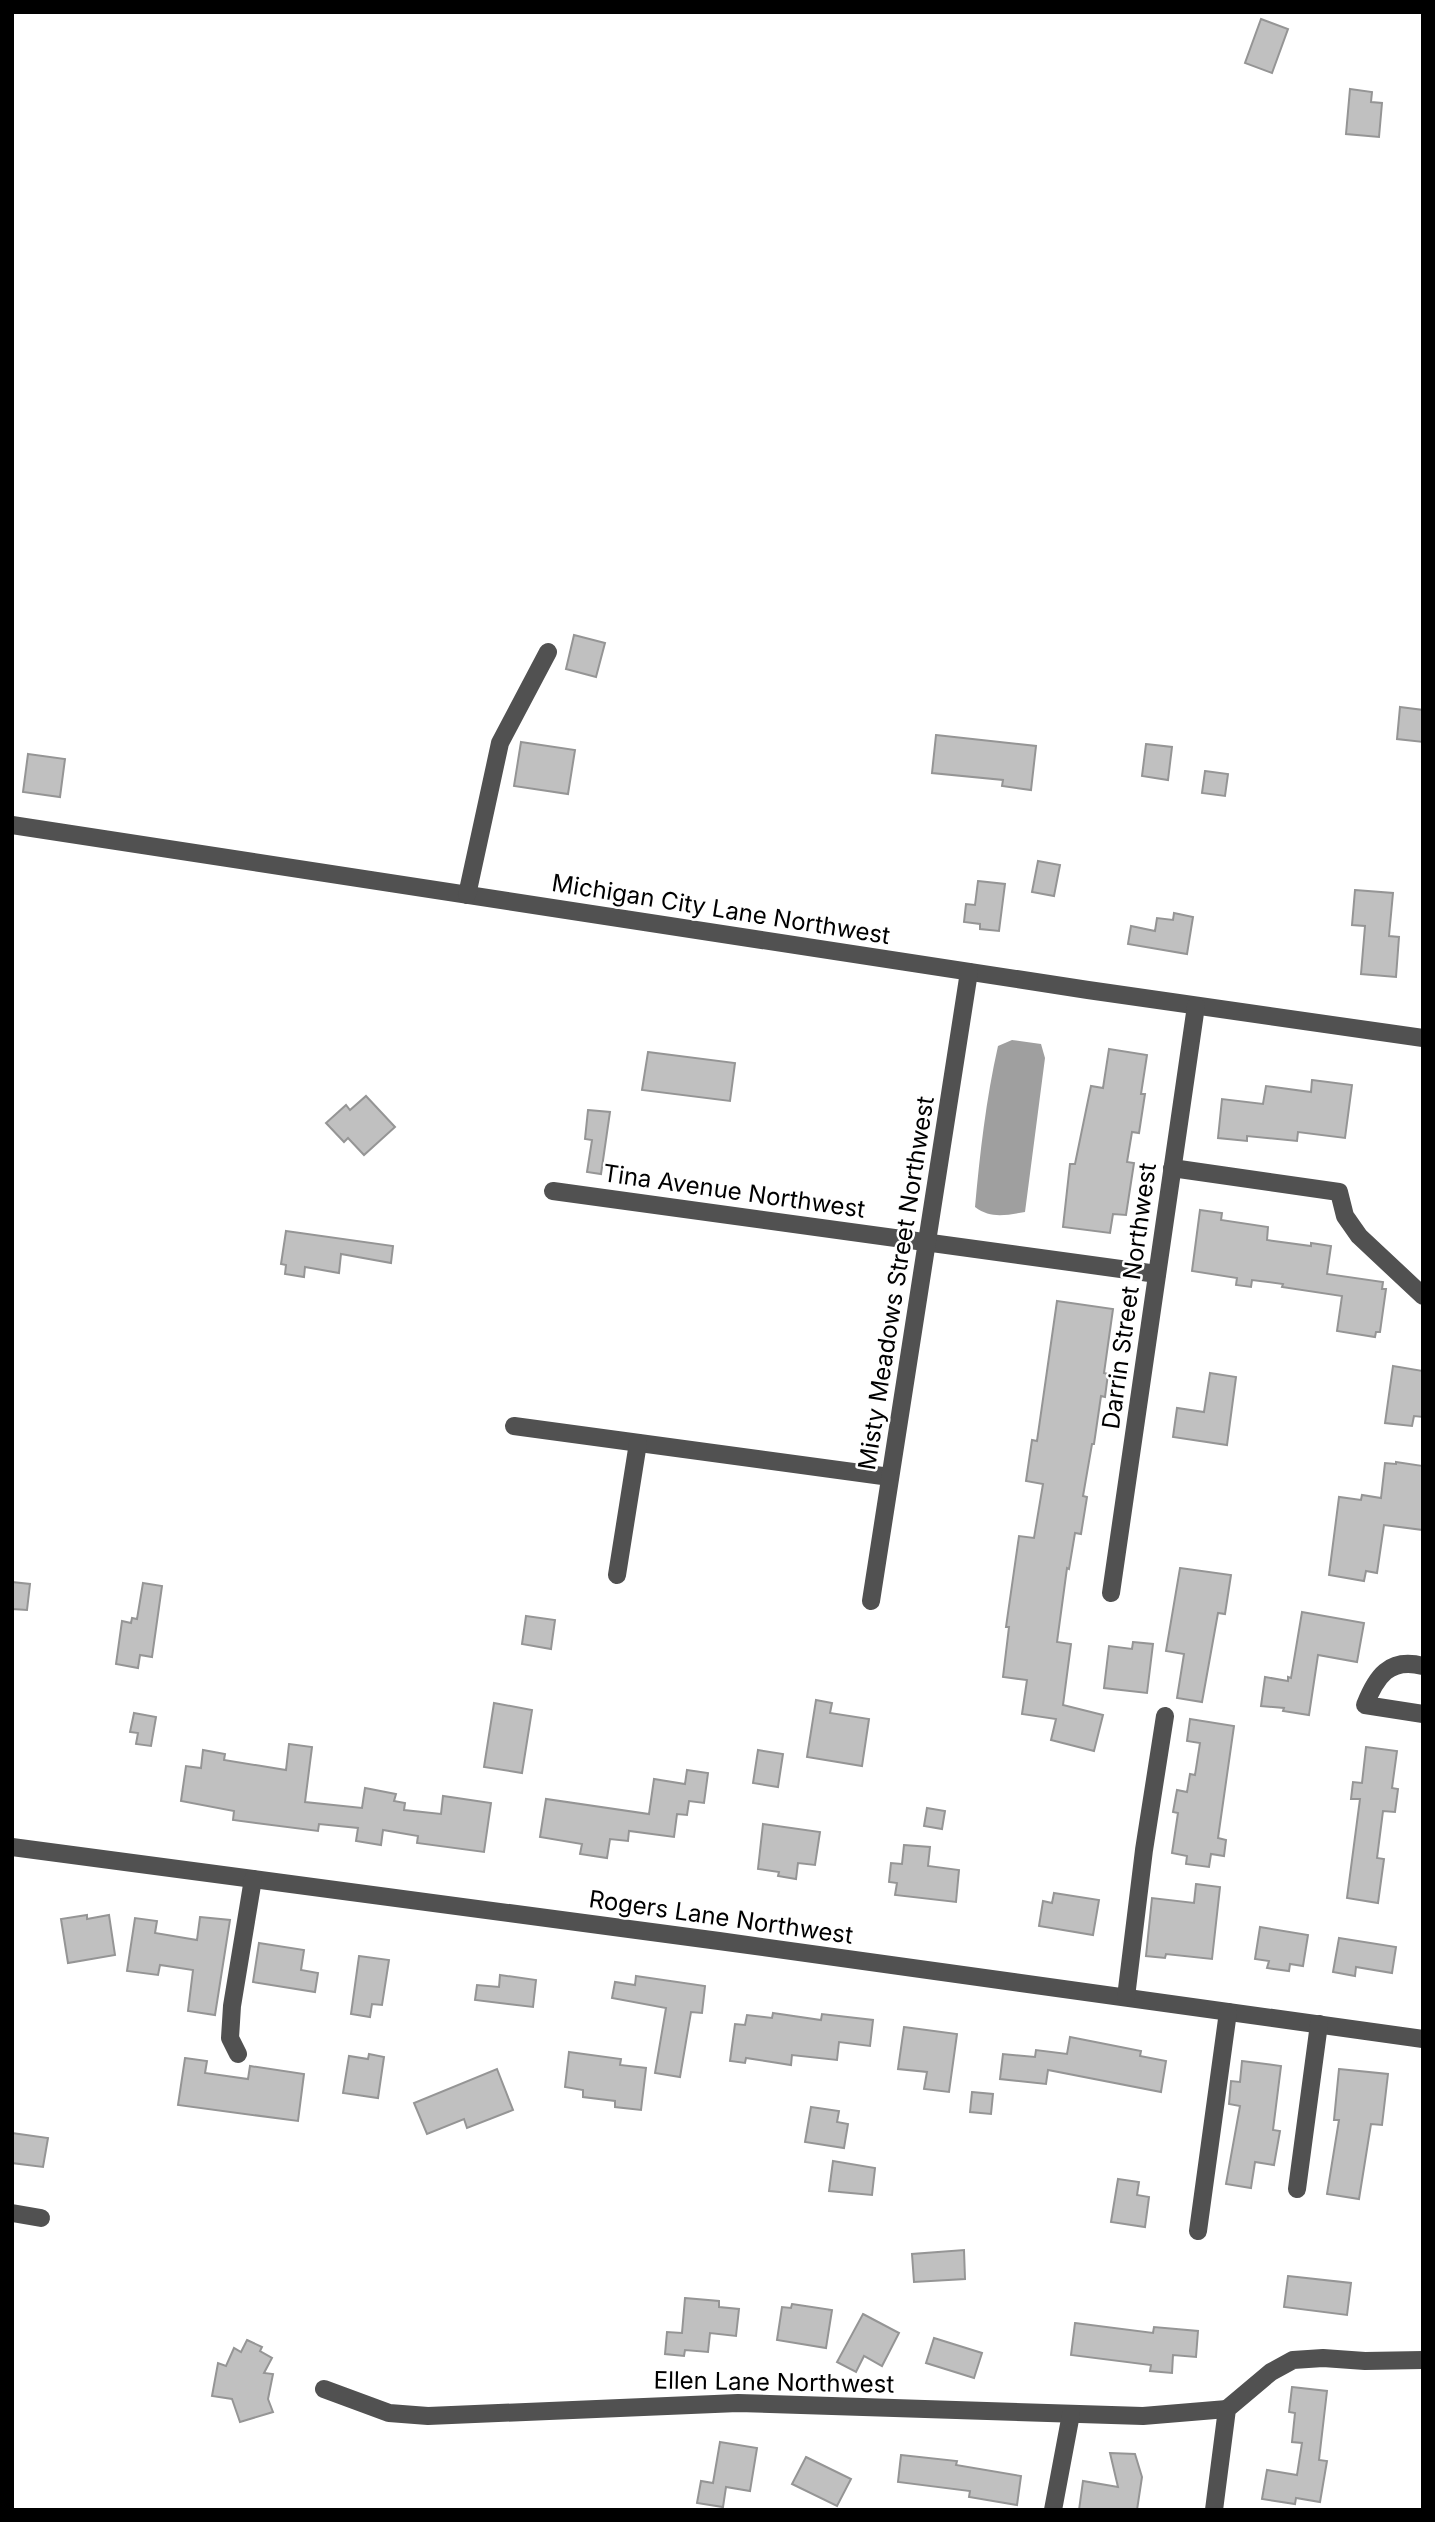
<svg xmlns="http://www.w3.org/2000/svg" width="1435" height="2522" font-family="Inter,sans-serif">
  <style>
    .water { fill: #9f9f9f }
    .building { fill: #c0c0c0; stroke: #959595; stroke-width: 2 }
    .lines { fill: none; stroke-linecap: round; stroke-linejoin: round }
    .minor { stroke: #515151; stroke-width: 18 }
    .labels { text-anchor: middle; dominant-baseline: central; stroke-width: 5; stroke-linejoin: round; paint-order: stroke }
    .street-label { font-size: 24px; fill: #000; stroke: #fff }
  </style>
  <rect width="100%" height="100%" fill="#fff"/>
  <path class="water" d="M1012 1040 1041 1044 1045 1058 1025 1212C1006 1215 991 1219 975 1207 980 1153 986 1099 998 1046Z"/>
  <g class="building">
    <path d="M1261 19 1288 29 1272 73 1245 63Z"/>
    <path d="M1350 89 1372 92 1371 102 1382 103 1379 137 1346 134Z"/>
    <path d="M574 635 605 643 596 677 566 669Z"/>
    <path d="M1400 707 1423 710V742L1397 739Z"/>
    <path d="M936 735 1036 746 1031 790 1002 786 1003 780 932 773Z"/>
    <path d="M521 742 575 750 568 794 514 786Z"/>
    <path d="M1146 744 1172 747 1168 780 1142 776Z"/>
    <path d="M28 754 65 759 60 797 23 792Z"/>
    <path d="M1205 771 1228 774 1225 796 1202 793Z"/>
    <path d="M1038 861 1060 865 1054 896 1032 892Z"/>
    <path d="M978 881 1005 884 999 931 980 929V924L964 922 966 904 975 905Z"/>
    <path d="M1355 890 1393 893 1389 936 1399 937 1396 977 1361 974 1365 926 1352 925Z"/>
    <path d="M1174 913 1193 917 1187 954 1128 944 1131 926 1155 931 1157 918 1173 920Z"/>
    <path d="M1109 1049 1147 1055 1141 1094H1145L1139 1133 1132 1132 1127 1162 1134 1163 1126 1215 1113 1214 1110 1233 1063 1227 1070 1164H1075L1091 1086 1103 1088Z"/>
    <path d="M648 1052 735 1063 730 1101 642 1090Z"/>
    <path d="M1312 1080 1352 1085 1345 1138 1298 1132 1297 1141 1247 1136V1141L1218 1138 1222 1099 1263 1104 1266 1086 1311 1092Z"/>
    <path d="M366 1096 395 1127 364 1155 348 1138 344 1142 326 1123 346 1105 350 1110Z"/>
    <path d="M588 1110 610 1112 601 1174 587 1172 592 1140 585 1139Z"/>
    <path d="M1200 1210 1222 1213 1221 1220 1268 1227 1267 1240 1311 1246V1243L1331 1246 1327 1274 1383 1282 1382 1289H1386L1380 1332H1376L1375 1337 1337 1331 1342 1296 1282 1287 1283 1284 1252 1280 1251 1287 1236 1285 1237 1278 1192 1271Z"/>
    <path d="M286 1231 393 1246 391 1263 341 1254 339 1273 305 1267 304 1277 285 1274 286 1265 281 1264Z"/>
    <path d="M1057 1301 1113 1309 1104 1373 1108 1374 1105 1397 1101 1396 1094 1444H1092L1083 1496 1087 1497 1081 1534 1075 1533 1069 1569 1067 1568 1057 1642 1071 1644 1063 1705 1103 1715 1094 1751 1051 1740 1056 1719 1022 1714 1027 1680 1003 1677 1009 1627H1006L1019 1536 1034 1538 1043 1484 1026 1481 1032 1440 1037 1441Z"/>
    <path d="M1393 1366 1423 1371V1417L1414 1416 1412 1426 1385 1423Z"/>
    <path d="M1210 1373 1236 1377 1227 1445 1173 1437 1177 1408 1204 1412Z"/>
    <path d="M1396 1462 1423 1466V1530L1384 1525 1377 1573 1366 1571 1364 1581 1329 1575 1339 1497 1361 1500 1362 1495 1381 1498 1385 1463 1396 1464Z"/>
    <path d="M1180 1568 1231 1575 1225 1614 1218 1613 1202 1702 1177 1698 1184 1654 1166 1651Z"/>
    <path d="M12 1582 30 1584 27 1610 12 1609Z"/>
    <path d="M143 1583 162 1586 152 1657 140 1655 138 1668 116 1664 122 1621 131 1623 132 1618 137 1619Z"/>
    <path d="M1302 1612 1364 1623 1357 1662 1318 1655 1309 1715 1283 1711 1284 1708 1261 1706 1265 1677 1288 1681V1677L1291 1678Z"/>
    <path d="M526 1616 555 1620 551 1649 522 1644Z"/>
    <path d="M1133 1642 1153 1644 1147 1693 1104 1688 1109 1646 1132 1649Z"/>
    <path d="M816 1700 832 1703 830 1713 869 1719 862 1766 807 1757Z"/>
    <path d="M494 1703 532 1710 522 1773 484 1767Z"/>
    <path d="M134 1713 156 1717 151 1746 136 1744 138 1733 130 1732Z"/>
    <path d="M1190 1719 1234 1726 1218 1838 1226 1840 1224 1856 1211 1854 1209 1867 1186 1864 1187 1856 1172 1853 1178 1813 1173 1812 1177 1790 1187 1792 1190 1774 1195 1775 1200 1743 1187 1741Z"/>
    <path d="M289 1744 312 1747 305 1802 362 1808 365 1788 396 1794 394 1801 405 1803 404 1810 441 1814 443 1796 491 1803 484 1852 417 1843 418 1836 383 1830 381 1845 356 1841 358 1828 319 1824 318 1831 233 1820 234 1811 181 1801 186 1766 201 1768 203 1750 225 1754 224 1760 286 1770Z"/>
    <path d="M1366 1747 1397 1751 1392 1788 1398 1789 1395 1812 1383 1811 1377 1858 1384 1859 1378 1903 1347 1898 1360 1799H1351L1353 1782 1362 1783Z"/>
    <path d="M758 1750 783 1754 778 1787 753 1783Z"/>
    <path d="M687 1770 708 1773 704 1803 689 1801 687 1815 677 1814 674 1837 629 1831 628 1841 610 1839 607 1858 580 1854 582 1844 540 1837 546 1799 649 1814 654 1779 685 1784Z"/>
    <path d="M927 1808 945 1811 942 1829 924 1826Z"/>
    <path d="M763 1824 820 1832 815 1865 798 1863 796 1879 778 1876 779 1872 758 1869Z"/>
    <path d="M904 1845 930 1847 928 1866 959 1870 956 1902 895 1895 897 1883 889 1882 891 1863 902 1864Z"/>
    <path d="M1196 1884 1220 1887 1212 1959 1166 1954 1165 1958 1146 1956 1152 1898 1194 1903Z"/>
    <path d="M1054 1893 1099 1900 1093 1935 1039 1926 1043 1901 1052 1903Z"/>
    <path d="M87 1915V1919L109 1915 115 1955 68 1963 61 1919Z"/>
    <path d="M200 1917 230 1920 215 2015 188 2011 193 1970 160 1965 158 1975 127 1971 135 1918 157 1921 155 1933 197 1940Z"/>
    <path d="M1260 1927 1308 1935 1303 1966 1290 1964 1289 1971 1267 1968 1269 1961 1255 1959Z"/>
    <path d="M1339 1938 1396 1947 1392 1973 1356 1967 1355 1976 1333 1972Z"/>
    <path d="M259 1943 304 1950 301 1970 318 1973 315 1992 253 1982Z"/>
    <path d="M359 1956 389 1960 382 2005 372 2004 370 2017 351 2014Z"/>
    <path d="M500 1975 536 1980 533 2007 475 2000 477 1985 499 1987Z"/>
    <path d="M636 1976 705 1986 702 2013 691 2012 680 2077 655 2073 666 2008 612 1998 615 1982 635 1985Z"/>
    <path d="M773 2013 821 2020 822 2014 873 2020 870 2046 839 2042 837 2060 792 2055 791 2065 746 2058 745 2063 730 2061 735 2024 745 2025 747 2015 772 2018Z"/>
    <path d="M904 2027 957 2034 949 2092 924 2089 927 2072 898 2069Z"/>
    <path d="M1070 2037 1141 2051 1140 2056 1166 2061 1161 2092 1048 2070 1046 2084 1000 2079 1003 2054 1035 2057 1036 2050 1067 2054Z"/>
    <path d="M569 2052 621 2059 620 2065 646 2068 641 2110 615 2107V2101L583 2097V2090L565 2087Z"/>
    <path d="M369 2054 384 2057 378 2098 343 2093 349 2056 368 2059Z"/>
    <path d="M185 2058 207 2061 205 2073 248 2079 250 2066 304 2074 298 2121 178 2105Z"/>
    <path d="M1242 2061 1281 2066 1273 2130 1280 2131 1274 2165 1255 2162 1251 2188 1226 2184 1240 2106 1229 2104 1231 2081 1240 2082Z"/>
    <path d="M497 2069 513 2110 467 2128 464 2119 427 2134 414 2103Z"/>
    <path d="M1339 2069 1388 2074 1382 2125 1371 2124 1359 2199 1327 2194 1339 2120H1334Z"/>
    <path d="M972 2092 993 2094 991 2114 970 2112Z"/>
    <path d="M811 2107 839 2111 837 2122 848 2124 844 2148 805 2142Z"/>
    <path d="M12 2133 48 2138 43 2167 12 2163Z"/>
    <path d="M833 2161 875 2168 872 2195 829 2191Z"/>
    <path d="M1118 2179 1139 2182 1137 2195 1149 2197 1145 2227 1111 2222Z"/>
    <path d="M964 2250 965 2279 914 2282 912 2254Z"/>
    <path d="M1288 2276 1351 2283 1347 2315 1284 2307Z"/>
    <path d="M685 2298 719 2301V2307L739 2309 736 2336 710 2333 708 2352 685 2350 684 2356 665 2354 667 2332 682 2333Z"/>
    <path d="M792 2304 832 2310 826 2348 777 2340 782 2307 791 2308Z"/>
    <path d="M863 2314 899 2333 882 2366 864 2356 856 2372 837 2362Z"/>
    <path d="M1075 2323 1153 2333 1154 2327 1198 2331 1196 2357 1173 2355 1172 2373 1150 2371 1151 2365 1071 2355Z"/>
    <path d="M934 2338 982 2353 974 2378 926 2363Z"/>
    <path d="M247 2340 262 2347 260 2351 272 2358 264 2373 273 2374 268 2399 273 2412 240 2422 232 2399 212 2396 218 2363 226 2366 234 2348 241 2352Z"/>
    <path d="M1292 2387 1327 2391 1319 2460 1327 2461 1320 2502 1296 2498 1295 2504 1262 2499 1267 2470 1297 2475 1302 2443 1292 2442 1295 2413 1289 2412Z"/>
    <path d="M720 2442 757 2448 750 2491 726 2487 723 2507 697 2503 701 2481 713 2483Z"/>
    <path d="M1110 2453 1135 2454 1142 2477 1137 2510H1079L1083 2481 1118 2487Z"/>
    <path d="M901 2455 957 2461 956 2465 1021 2476 1017 2505 969 2497 970 2491 898 2482Z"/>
    <path d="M806 2457 851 2479 837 2506 792 2484Z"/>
  </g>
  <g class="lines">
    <g class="minor">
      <path d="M12 825 1088 990 1423 1038"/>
      <path d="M467 895 500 743 548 652"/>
      <path d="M1172 1168 1339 1192 1345 1216 1359 1236 1423 1296"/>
      <path d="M553 1191 1157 1274"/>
      <path d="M514 1426 890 1477"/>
      <path d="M617 1575 638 1443"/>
      <path d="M1111 1593 1196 1006"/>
      <path d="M871 1601 969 972"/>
      <path d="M1423 1666C1389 1657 1376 1677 1365 1705L1423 1714"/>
      <path d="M12 1847 719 1941 1423 2039"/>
      <path d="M1126 1997 1144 1850 1165 1716"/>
      <path d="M238 2054 230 2038 232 2006 253 1879"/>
      <path d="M1297 2189 1319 2024"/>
      <path d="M12 2213 41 2218"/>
      <path d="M1198 2231 1228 2012"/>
      <path d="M324 2389 389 2413 428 2416 738 2403 1143 2416 1227 2409"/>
      <path d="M1053 2510 1071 2414"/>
      <path d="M1214 2510 1227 2409 1271 2372 1293 2360 1323 2358 1365 2361 1423 2360"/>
    </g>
  </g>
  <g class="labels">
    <g class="street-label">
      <text transform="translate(721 909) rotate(9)">Michigan City Lane Northwest</text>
      <text transform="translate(734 1191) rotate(8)">Tina Avenue Northwest</text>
      <text transform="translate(896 1283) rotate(-81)">Misty Meadows Street Northwest</text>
      <text transform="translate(1129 1296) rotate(-82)">Darrin Street Northwest</text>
      <text transform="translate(721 1917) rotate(8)">Rogers Lane Northwest</text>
      <text transform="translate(774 2382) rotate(1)">Ellen Lane Northwest</text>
    </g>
  </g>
  <rect width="1435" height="2522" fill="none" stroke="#000000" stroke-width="28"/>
</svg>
